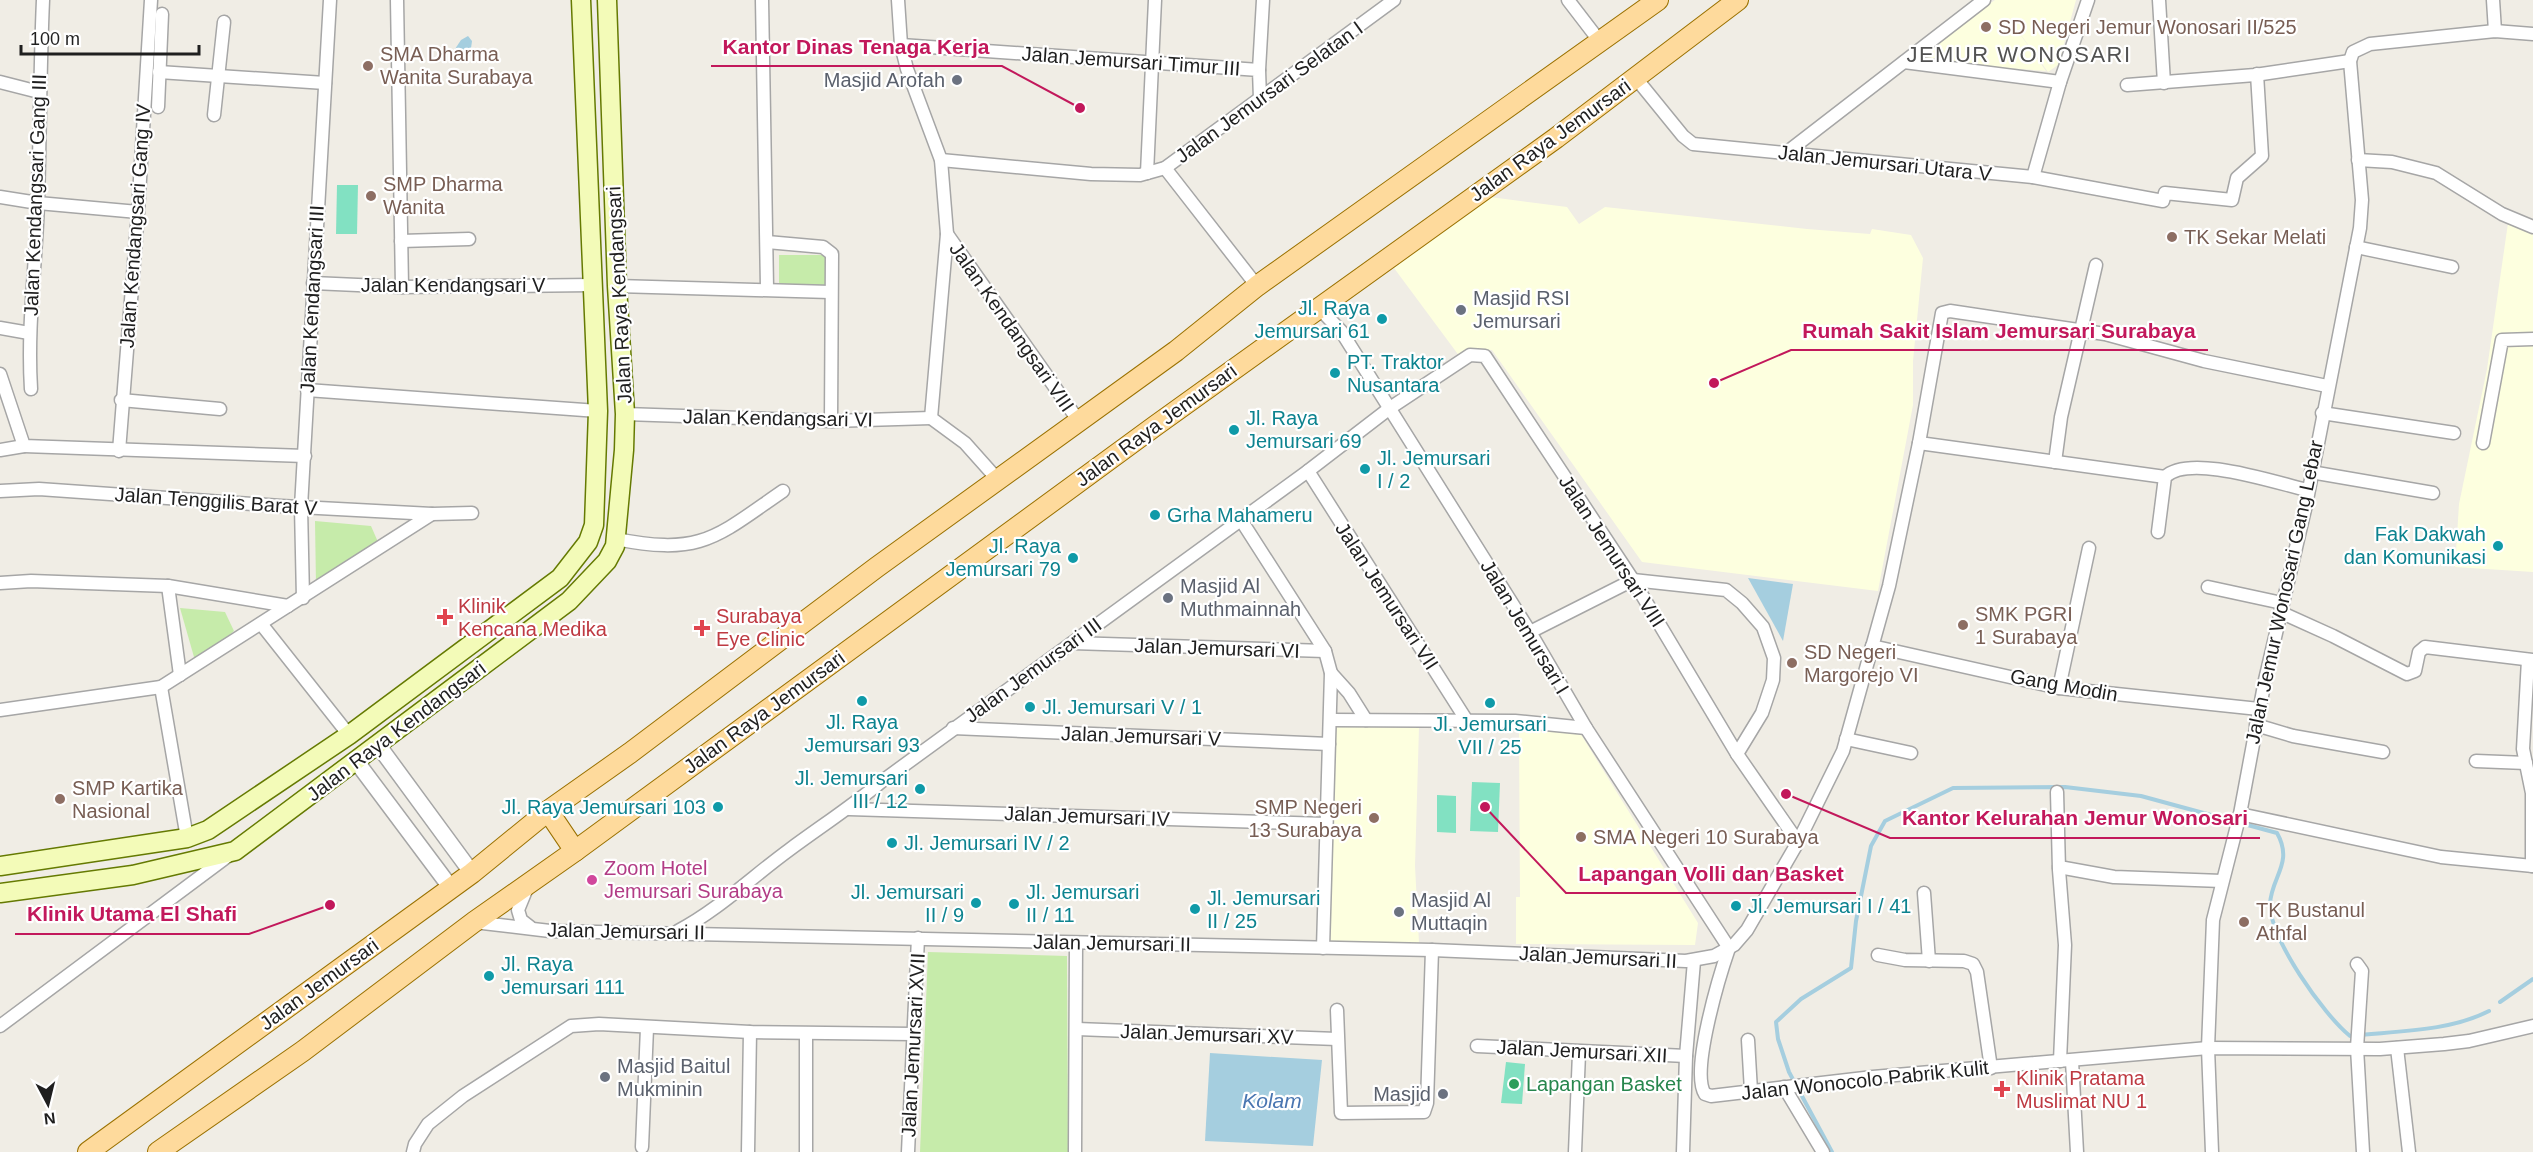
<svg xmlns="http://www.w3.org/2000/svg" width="2533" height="1152" font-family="Arial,sans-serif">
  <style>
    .education { fill: #fdffdf }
    .grass { fill: #c6ebaa }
    .pitch { fill: #82e1c2 }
    .water { fill: #a5cedf }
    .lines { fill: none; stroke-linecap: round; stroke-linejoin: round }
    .stream { stroke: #a5cedf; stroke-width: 4 }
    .minor-casing { stroke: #a6a6a6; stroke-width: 15 }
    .tertiary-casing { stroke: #a6a6a6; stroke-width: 18 }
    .secondary-casing { stroke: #657a02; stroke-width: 21 }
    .primary-casing { stroke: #9a7100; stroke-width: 22 }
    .minor { stroke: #fff; stroke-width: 12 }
    .tertiary { stroke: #fff; stroke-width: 15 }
    .secondary { stroke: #f3fbb8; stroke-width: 18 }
    .primary { stroke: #feda9c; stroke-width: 20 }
    .education-dot { fill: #8d6e63; stroke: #fff; stroke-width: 2 }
    .worship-dot { fill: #6b7280; stroke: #fff; stroke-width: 2 }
    .culture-dot { fill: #0f9aa8; stroke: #fff; stroke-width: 2 }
    .health-dot { fill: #e0444e; stroke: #fff; stroke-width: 2 }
    .hotel-dot { fill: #d1479c; stroke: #fff; stroke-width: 2 }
    .leisure-dot { fill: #2e9e5b; stroke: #fff; stroke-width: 2 }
    .labels { text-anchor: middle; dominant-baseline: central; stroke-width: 4.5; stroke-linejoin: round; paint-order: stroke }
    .education-label { font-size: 20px; fill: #785e54; stroke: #fff; text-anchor: start }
    .street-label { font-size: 20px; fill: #1f1f1f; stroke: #fff }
    .worship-label { font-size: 20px; fill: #5b616d; stroke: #fff; text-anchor: start }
    .culture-label { font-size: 20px; fill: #0d838f; stroke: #fff; text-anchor: start }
    .health-label { font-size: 20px; fill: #be3a42; stroke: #fff; text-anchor: start }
    .hotel-label { font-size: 20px; fill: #b23c85; stroke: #fff; text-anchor: start }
    .leisure-label { font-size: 20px; fill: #27864d; stroke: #fff; text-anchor: start }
    .water-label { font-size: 21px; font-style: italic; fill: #4976b1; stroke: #fff }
    .quarter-label { font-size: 22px; letter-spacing: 1.5px; fill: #525252; stroke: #fff }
    .leader { fill: none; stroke: #c2185b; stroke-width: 2 }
    .callout-dot { fill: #c2185b; stroke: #fff; stroke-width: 2 }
    .callout-label { font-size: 21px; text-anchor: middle; font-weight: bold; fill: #c2185b; stroke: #fff; stroke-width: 4.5; stroke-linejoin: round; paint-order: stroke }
  </style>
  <rect width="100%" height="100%" fill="#f0ede5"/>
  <g class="education">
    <path d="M1995 0H2076L2058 65 2048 72 2010 20 2046 71 1925 62 1920 54Z"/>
    <path d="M1490 197 1567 207 1579 224 1605 207 1807 229 1870 234 1872 229 1911 235 1923 258 1913 361V405L1878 591 1642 562 1492 350 1473 349 1460 357 1394 268Z"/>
    <path d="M2508 223 2533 230V572L2455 567 2459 504 2487 369Z"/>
    <path d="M1336 726 1419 727 1415 866 1419 943 1326 942Z"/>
    <path d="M1519 730 1578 731 1580 733 1698 923 1695 945 1516 944V897H1520Z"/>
  </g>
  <g class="grass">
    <rect x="779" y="255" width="46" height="31"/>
    <path d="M315 521 371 526 378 542 316 586Z"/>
    <path d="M180 608 225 612 234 631 196 664Z"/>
    <path d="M928 952 1067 956 1068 1152H920Z"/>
  </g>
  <g class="pitch">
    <path d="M337 185H358L357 234H336Z"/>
    <path d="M1472 782 1500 783 1498 832 1470 831Z"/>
    <path d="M1437 795 1456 796V833L1437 832Z"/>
    <path d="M1506 1062 1525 1064 1522 1104 1501 1103Z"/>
  </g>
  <g class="water">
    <path d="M468 36 472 41 470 56 460 59 455 49 461 40Z"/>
    <path d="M1748 578 1793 584 1783 641Z"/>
    <path d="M1210 1053 1322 1060 1313 1146 1205 1141Z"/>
  </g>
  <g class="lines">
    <g class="stream">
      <path d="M2500 1002 2533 979"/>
      <path d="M1832 1152 1789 1072 1778 1039 1776 1022 1801 999 1851 968 1856 921 1871 846 1885 821 1953 788 2065 787 2141 796 2277 833C2294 863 2271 877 2270 904 2270 939 2323 1014 2350 1036 2395 1031 2448 1032 2489 1011"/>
    </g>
    <g class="minor-casing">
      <g id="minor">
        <path d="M397 0 402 287"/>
        <path d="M762 0 767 288"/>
        <path d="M898 0 901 45 907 69 941 160 947 234 931 418 965 443 998 480"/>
        <path d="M1568 0 1601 43"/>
        <path d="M2159 0 2164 83"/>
        <path d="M2493 0 2495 31"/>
        <path d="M901 45 1259 70 1260 99"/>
        <path d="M1904 62 2060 82"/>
        <path d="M1259 70 1263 0"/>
        <path d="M159 72 325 83"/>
        <path d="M1635 77 1683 136 1693 144 2033 177 2163 201 2165 193 2232 200 2237 178 2262 156 2257 74"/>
        <path d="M0 82 39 92"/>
        <path d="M2127 85 2255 75 2350 61"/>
        <path d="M158 107 162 14"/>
        <path d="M214 115 224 22"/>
        <path d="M1786 153 1984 0"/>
        <path d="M941 160 1091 174 1140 175 1165 168 1394 0"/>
        <path d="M2358 160 2392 162 2436 173 2502 214 2533 227"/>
        <path d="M1165 168 1257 286"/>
        <path d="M1147 173 1155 0"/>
        <path d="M2033 177 2060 82 2088 0"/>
        <path d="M0 197 38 203 138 212"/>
        <path d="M947 234 1078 420"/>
        <path d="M401 241 469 239"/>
        <path d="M767 242 823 247 832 254 831 421"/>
        <path d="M2356 247 2452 267"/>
        <path d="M313 283 402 287 592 285"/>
        <path d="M617 286 830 292"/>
        <path d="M1318 307 1341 331 1530 632 1586 728 1729 948C1720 974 1690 1072 1705 1094L1711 1096 1873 1077 2208 1048 2380 1049 2444 1044 2469 1041 2533 1026"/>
        <path d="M0 328 29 333"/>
        <path d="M0 374 24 446 305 456"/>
        <path d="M31 389C27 326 36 265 38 202 40 134 40 67 43 0"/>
        <path d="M307 390 598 411"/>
        <path d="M121 400 220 409"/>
        <path d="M2322 413 2454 433"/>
        <path d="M625 414 831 421 931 418"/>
        <path d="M1919 443 2165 477"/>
        <path d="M2483 443 2502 340 2533 339"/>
        <path d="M0 450 24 446"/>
        <path d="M119 451 138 212 151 0"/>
        <path d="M2055 462 2061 417 2096 265"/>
        <path d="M1308 471 1467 721"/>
        <path d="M2311 472 2433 493"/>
        <path d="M0 491 39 489 281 506 432 514 472 513"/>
        <path d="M1241 520 1325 651 1331 673 1323 948"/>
        <path d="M2158 532 2165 477C2189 453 2276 483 2307 490"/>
        <path d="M616 539C702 556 716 537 783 491"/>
        <path d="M0 583 31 581 168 586 288 606"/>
        <path d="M168 586 180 675"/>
        <path d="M2208 587 2282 603"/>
        <path d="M303 598 301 507 330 0"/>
        <path d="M2280 612 2333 636 2407 674 2415 671 2419 652 2425 647 2533 660"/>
        <path d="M262 625 349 735"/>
        <path d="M1530 632 1633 580 1726 590 1742 603 1763 627 1774 658 1773 680 1762 713 1737 754"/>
        <path d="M1072 643 1325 651"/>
        <path d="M1872 646 2059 688 2259 709"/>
        <path d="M2528 660 2523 749 2532 793V866"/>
        <path d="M1331 673 1349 693 1366 720"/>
        <path d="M161 687 187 838"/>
        <path d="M2059 688 2089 548"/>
        <path d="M0 710 161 687 432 514"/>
        <path d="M1331 720 1515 721 1586 728"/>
        <path d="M2256 725 2293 736 2383 752"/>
        <path d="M953 728 1329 744"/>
        <path d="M1846 739 1911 753"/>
        <path d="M2476 761 2526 763"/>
        <path d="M2057 792 2059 870 2065 945 2060 1061"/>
        <path d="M849 809 1325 824"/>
        <path d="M2240 814 2441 857 2533 866"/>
        <path d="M2059 867 2114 877 2222 881"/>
        <path d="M527 888 518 910 521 920 530 927"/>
        <path d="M1924 893 1929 961"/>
        <path d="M474 922 550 931 1432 950 1686 961 1714 956 1734 945 1747 930 1798 842 1843 751 1889 586 1919 443 1942 313 1950 311 2105 334 2204 361 2327 386"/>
        <path d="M678 931C718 910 752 877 789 850 820 827 851 807 881 782L1308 471 1390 408 1470 355 1485 356 1633 580 1737 754 1798 842"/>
        <path d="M1878 955 1905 960 1964 961 1973 964 1977 972 1991 1068"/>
        <path d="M2357 964 2362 971 2357 1048 2363 1152"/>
        <path d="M1337 1010 1341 1113 1424 1112 1427 1103 1432 950"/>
        <path d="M0 1026 228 856"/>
        <path d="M1077 1029 1337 1039"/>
        <path d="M1748 1040 1751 1091"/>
        <path d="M1477 1046 1686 1056"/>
        <path d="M2397 1048 2409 1152"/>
        <path d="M2072 1061 2077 1152"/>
        <path d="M1784 1087 1823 1152"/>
        <path d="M642 1147 647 1028"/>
        <path d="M413 1152 415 1144 428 1124 463 1096 571 1026 599 1024 750 1032 913 1034"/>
        <path d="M748 1152 750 1032"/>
        <path d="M806 1152V1034"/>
        <path d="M908 1152 918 938"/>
        <path d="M1075 1152 1076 943"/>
        <path d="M1575 1152 1579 1053"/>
        <path d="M1683 1152 1686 1056 1694 961"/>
        <path d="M2212 1152 2208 1048 2213 920 2240 814 2265 680 2306 505 2360 228 2362 200 2350 61 2353 52 2370 44 2495 31 2533 34"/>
      </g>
    </g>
    <g class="tertiary-casing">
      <g id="tertiary">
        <path d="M378 745 472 873"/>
        <path d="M356 761 451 888"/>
      </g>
    </g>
    <g class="secondary-casing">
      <g id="secondary">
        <path d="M0 866 187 838 208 830 349 735 560 578 588 542 594 525 598 411 581 0"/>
        <path d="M0 893 133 875 235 851 569 601 607 561 615 546 624 450 625 414 617 286 607 0"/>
      </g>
    </g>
    <g class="primary-casing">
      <g id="primary">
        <path d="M548 811 575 851"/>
        <path d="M88 1152 472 873 548 811 630 753 877 567 1176 351 1257 286 1658 0"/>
        <path d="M158 1152 303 1051 474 922 575 851 1155 426 1556 138 1738 0"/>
      </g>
    </g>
    <use href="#minor" class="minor"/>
    <use href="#tertiary" class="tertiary"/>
    <use href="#secondary" class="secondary"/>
    <use href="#primary" class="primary"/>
  </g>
  <g class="education-dot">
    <circle cx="1986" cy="27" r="6"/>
    <circle cx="368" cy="66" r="6"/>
    <circle cx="371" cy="196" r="6"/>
    <circle cx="2172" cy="237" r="6"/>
    <circle cx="1963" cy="625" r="6"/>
    <circle cx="1792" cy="663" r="6"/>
    <circle cx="60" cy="799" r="6"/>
    <circle cx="1374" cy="818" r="6"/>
    <circle cx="1581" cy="837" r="6"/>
    <circle cx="2244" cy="922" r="6"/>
  </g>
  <g class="worship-dot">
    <circle cx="957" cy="80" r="6"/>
    <circle cx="1461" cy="310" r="6"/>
    <circle cx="1168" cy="598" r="6"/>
    <circle cx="1399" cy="912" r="6"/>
    <circle cx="605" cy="1077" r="6"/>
    <circle cx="1443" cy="1094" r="6"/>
  </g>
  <g class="culture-dot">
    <circle cx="1382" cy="319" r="6"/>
    <circle cx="1335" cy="373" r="6"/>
    <circle cx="1234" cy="430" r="6"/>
    <circle cx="1365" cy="469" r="6"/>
    <circle cx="1155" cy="515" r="6"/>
    <circle cx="2498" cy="546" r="6"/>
    <circle cx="1073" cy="558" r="6"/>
    <circle cx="862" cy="701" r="6"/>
    <circle cx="1490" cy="703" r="6"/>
    <circle cx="1030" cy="707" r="6"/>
    <circle cx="920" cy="789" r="6"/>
    <circle cx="718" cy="807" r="6"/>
    <circle cx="892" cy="843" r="6"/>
    <circle cx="976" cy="903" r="6"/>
    <circle cx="1014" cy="904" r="6"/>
    <circle cx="1736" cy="906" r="6"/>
    <circle cx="1195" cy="909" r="6"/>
    <circle cx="489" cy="976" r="6"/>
  </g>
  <g class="health-dot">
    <path d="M442 608h6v6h6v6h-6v6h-6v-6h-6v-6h6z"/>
    <path d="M699 619h6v6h6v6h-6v6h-6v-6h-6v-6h6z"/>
    <path d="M1999 1080h6v6h6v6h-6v6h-6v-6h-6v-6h6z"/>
  </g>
  <circle class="hotel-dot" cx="592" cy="880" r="6"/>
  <circle class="leisure-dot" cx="1514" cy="1084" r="6"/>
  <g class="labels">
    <g class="education-label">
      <text x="1998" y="27">SD Negeri Jemur Wonosari II/525</text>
      <text x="380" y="54">SMA Dharma<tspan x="380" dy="23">Wanita Surabaya</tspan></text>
      <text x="383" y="184">SMP Dharma<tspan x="383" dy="23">Wanita</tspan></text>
      <text x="2184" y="237">TK Sekar Melati</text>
      <text x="1975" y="614">SMK PGRI<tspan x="1975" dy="23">1 Surabaya</tspan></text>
      <text x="1804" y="652">SD Negeri<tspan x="1804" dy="23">Margorejo VI</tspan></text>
      <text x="72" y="788">SMP Kartika<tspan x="72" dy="23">Nasional</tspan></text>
      <text x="1362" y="807" text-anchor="end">SMP Negeri<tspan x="1362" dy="23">13 Surabaya</tspan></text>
      <text x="1593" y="837">SMA Negeri 10 Surabaya</text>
      <text x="2256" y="910">TK Bustanul<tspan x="2256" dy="23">Athfal</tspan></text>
    </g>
    <g class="street-label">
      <text transform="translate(1131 61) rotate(4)">Jalan Jemursari Timur III</text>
      <text transform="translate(1269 92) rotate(-36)">Jalan Jemursari Selatan I</text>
      <text transform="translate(1550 140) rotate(-36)">Jalan Raya Jemursari</text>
      <text transform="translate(1885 163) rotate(6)">Jalan Jemursari Utara V</text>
      <text transform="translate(35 195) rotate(-88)">Jalan Kendangsari Gang III</text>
      <text transform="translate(135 226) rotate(-86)">Jalan Kendangsari Gang IV</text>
      <text x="453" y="285">Jalan Kendangsari V</text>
      <text transform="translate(619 295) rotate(-93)">Jalan Raya Kendangsari</text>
      <text transform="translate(312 299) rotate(-87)">Jalan Kendangsari III</text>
      <text transform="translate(1012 327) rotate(55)">Jalan Kendangsari VIII</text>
      <text transform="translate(778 418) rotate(1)">Jalan Kendangsari VI</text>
      <text transform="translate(1156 425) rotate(-36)">Jalan Raya Jemursari</text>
      <text transform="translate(216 501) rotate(4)">Jalan Tenggilis Barat V</text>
      <text transform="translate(1612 551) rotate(57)">Jalan Jemursari VIII</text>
      <text transform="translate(2284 592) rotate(-78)">Jalan Jemur Wonosari Gang Lebar</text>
      <text transform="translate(1387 596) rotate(57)">Jalan Jemursari VII</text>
      <text transform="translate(1525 627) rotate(59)">Jalan Jemursari I</text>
      <text transform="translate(1217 648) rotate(2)">Jalan Jemursari VI</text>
      <text transform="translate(1033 670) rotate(-36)">Jalan Jemursari III</text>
      <text transform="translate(2064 685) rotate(10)">Gang Modin</text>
      <text transform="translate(764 712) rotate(-36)">Jalan Raya Jemursari</text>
      <text transform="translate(396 731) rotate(-37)">Jalan Raya Kendangsari</text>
      <text transform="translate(1141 736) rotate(2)">Jalan Jemursari V</text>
      <text transform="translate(1087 816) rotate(2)">Jalan Jemursari IV</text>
      <text transform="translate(626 931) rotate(1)">Jalan Jemursari II</text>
      <text transform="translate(1112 943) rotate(1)">Jalan Jemursari II</text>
      <text transform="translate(1598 957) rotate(3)">Jalan Jemursari II</text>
      <text transform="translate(319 984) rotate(-36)">Jalan Jemursari</text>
      <text transform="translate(1207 1034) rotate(2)">Jalan Jemursari XV</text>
      <text transform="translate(913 1045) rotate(-87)">Jalan Jemursari XVII</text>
      <text transform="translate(1582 1051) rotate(3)">Jalan Jemursari XII</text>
      <text transform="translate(1865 1080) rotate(-6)">Jalan Wonocolo Pabrik Kulit</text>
    </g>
    <g class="worship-label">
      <text x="945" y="80" text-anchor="end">Masjid Arofah</text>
      <text x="1473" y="298">Masjid RSI<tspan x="1473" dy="23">Jemursari</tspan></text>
      <text x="1180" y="586">Masjid Al<tspan x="1180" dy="23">Muthmainnah</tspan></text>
      <text x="1411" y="900">Masjid Al<tspan x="1411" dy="23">Muttaqin</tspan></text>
      <text x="617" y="1066">Masjid Baitul<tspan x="617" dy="23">Mukminin</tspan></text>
      <text x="1431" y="1094" text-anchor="end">Masjid</text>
    </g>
    <g class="culture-label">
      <text x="1370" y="308" text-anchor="end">Jl. Raya<tspan x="1370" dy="23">Jemursari 61</tspan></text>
      <text x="1347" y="362">PT. Traktor<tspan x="1347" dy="23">Nusantara</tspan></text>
      <text x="1246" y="418">Jl. Raya<tspan x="1246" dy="23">Jemursari 69</tspan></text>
      <text x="1377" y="458">Jl. Jemursari<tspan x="1377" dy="23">I / 2</tspan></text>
      <text x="1167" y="515">Grha Mahameru</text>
      <text x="2486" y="534" text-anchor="end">Fak Dakwah<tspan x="2486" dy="23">dan Komunikasi</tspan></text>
      <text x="1061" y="546" text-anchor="end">Jl. Raya<tspan x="1061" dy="23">Jemursari 79</tspan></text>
      <text x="1042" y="707">Jl. Jemursari V / 1</text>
      <text x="862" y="722" text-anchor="middle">Jl. Raya<tspan x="862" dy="23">Jemursari 93</tspan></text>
      <text x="1490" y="724" text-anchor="middle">Jl. Jemursari<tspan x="1490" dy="23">VII / 25</tspan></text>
      <text x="908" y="778" text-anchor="end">Jl. Jemursari<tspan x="908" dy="23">III / 12</tspan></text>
      <text x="706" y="807" text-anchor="end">Jl. Raya Jemursari 103</text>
      <text x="904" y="843">Jl. Jemursari IV / 2</text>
      <text x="964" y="892" text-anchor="end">Jl. Jemursari<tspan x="964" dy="23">II / 9</tspan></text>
      <text x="1026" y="892">Jl. Jemursari<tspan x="1026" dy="23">II / 11</tspan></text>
      <text x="1207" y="898">Jl. Jemursari<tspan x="1207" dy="23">II / 25</tspan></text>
      <text x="1748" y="906">Jl. Jemursari I / 41</text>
      <text x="501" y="964">Jl. Raya<tspan x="501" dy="23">Jemursari 111</tspan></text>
    </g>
    <g class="health-label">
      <text x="458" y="606">Klinik<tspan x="458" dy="23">Kencana Medika</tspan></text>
      <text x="716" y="616">Surabaya<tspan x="716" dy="23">Eye Clinic</tspan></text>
      <text x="2016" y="1078">Klinik Pratama<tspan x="2016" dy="23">Muslimat NU 1</tspan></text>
    </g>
    <g class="hotel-label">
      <text x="604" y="868">Zoom Hotel<tspan x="604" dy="23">Jemursari Surabaya</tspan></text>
    </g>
    <g class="leisure-label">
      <text x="1526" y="1084">Lapangan Basket</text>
    </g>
    <g class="water-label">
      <text x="1272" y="1100">Kolam</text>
    </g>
    <g class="quarter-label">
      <text x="2019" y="54">JEMUR WONOSARI</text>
    </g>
  </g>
  <path class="leader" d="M1080 108L1002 66H711M1714 383L1791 350H2208M1786 794L1890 838H2260M1485 807L1566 893H1856M330 905L249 934H15"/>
  <g class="callout-dot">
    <circle cx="1080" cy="108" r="6"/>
    <circle cx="1714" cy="383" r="6"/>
    <circle cx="1786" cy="794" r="6"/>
    <circle cx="1485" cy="807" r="6"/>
    <circle cx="330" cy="905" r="6"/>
  </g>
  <g class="callout-label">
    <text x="856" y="54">Kantor Dinas Tenaga Kerja</text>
    <text x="1999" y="338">Rumah Sakit Islam Jemursari Surabaya</text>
    <text x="2075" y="825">Kantor Kelurahan Jemur Wonosari</text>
    <text x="1711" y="881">Lapangan Volli dan Basket</text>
    <text x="132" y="921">Klinik Utama El Shafi</text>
  </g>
  <g transform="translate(48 1104) rotate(173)" stroke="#ffffff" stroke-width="4.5" paint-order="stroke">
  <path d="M0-4.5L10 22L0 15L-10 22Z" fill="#1f1f1f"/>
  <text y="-9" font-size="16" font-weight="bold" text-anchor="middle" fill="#1f1f1f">N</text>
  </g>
  <path d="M21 45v9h178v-9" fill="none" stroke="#1f1f1f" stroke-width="3"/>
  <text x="30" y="45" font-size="18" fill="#1f1f1f" stroke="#ffffff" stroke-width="4.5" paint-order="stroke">100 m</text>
</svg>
